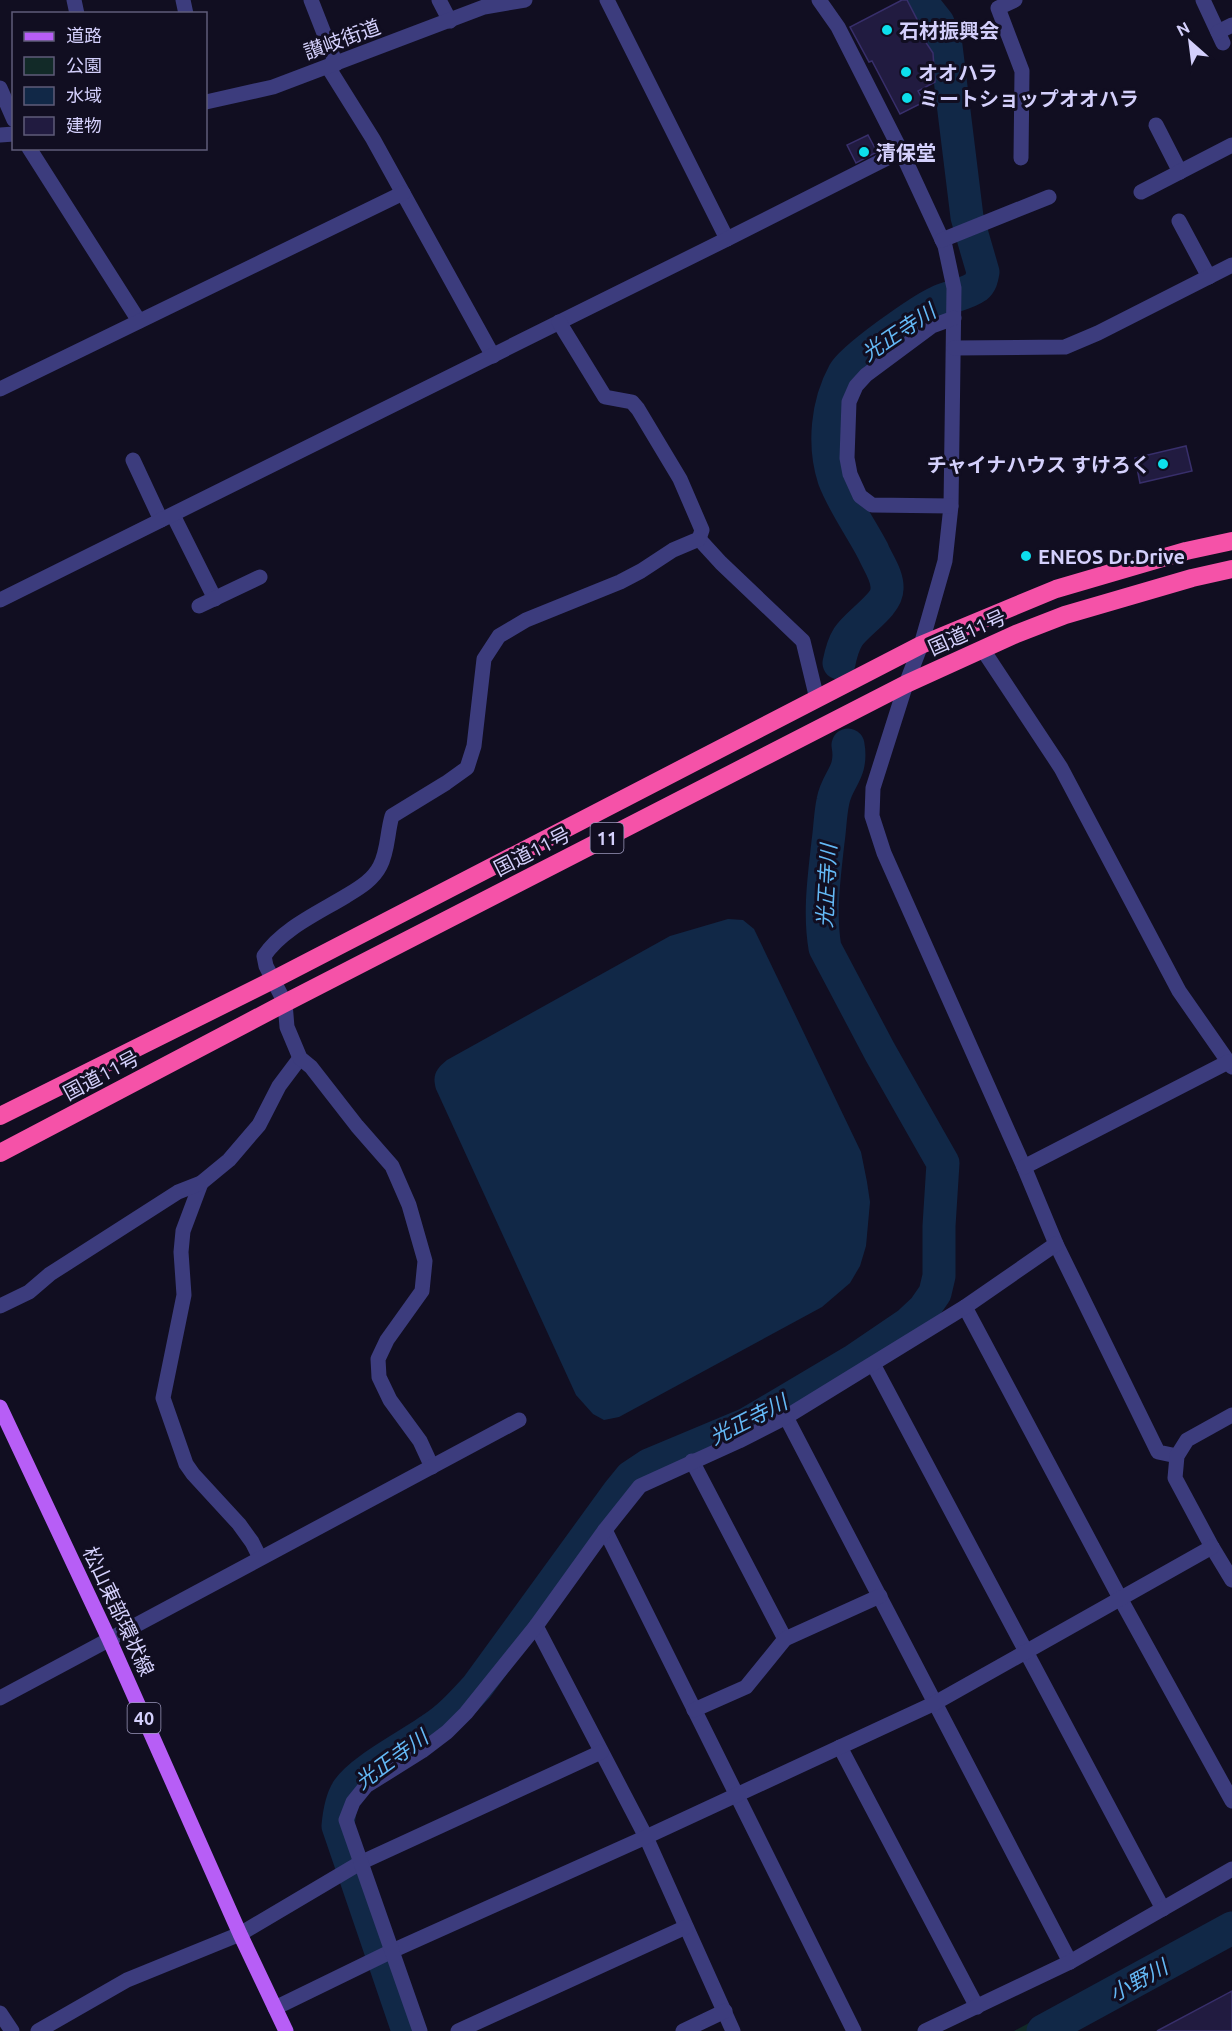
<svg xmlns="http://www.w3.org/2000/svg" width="1232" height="2031" font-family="Ubuntu,'Noto Sans JP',sans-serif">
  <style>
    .green { fill: #122a28 }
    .water { fill: #112847 }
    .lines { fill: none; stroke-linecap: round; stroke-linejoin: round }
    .river { stroke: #112847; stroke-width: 33 }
    .building { fill: #211b40; stroke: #382f6b; stroke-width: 1.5 }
    .minor { stroke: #3c3c7d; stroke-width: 15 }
    .major { stroke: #b75ef6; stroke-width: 15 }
    .highway { stroke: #f552a8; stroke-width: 18 }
    .poi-dot { fill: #0ddfec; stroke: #110e21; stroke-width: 2 }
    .labels { text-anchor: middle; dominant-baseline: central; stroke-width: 6; stroke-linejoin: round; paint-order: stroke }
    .shield { fill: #110e21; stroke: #9a96ba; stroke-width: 1.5 }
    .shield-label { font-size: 18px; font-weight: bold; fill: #d4d0fc }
    .poi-label { font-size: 20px; font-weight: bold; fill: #d4d0fc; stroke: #110e21; text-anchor: start }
    .street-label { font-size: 20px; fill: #d4d0fc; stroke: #110e21 }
    .water-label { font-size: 21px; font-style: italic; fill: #64b9f6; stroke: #110e21 }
  </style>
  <rect width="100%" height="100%" fill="#110e21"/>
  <path class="green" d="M1232 1913V1942L1112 2009 1067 2031H1014Z"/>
  <path class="water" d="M728 919 743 920 754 929 861 1152 867 1182 870 1202 866 1246 860 1266 850 1283 822 1307 619 1417 604 1420 593 1414 576 1395 436 1089C432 1075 436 1069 447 1060L670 936Z"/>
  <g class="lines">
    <g class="river">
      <path d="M839 663C841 653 843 645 848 637 857 623 887 605 887 589 888 576 878 563 873 551 861 528 843 503 834 479 823 445 827 404 844 373 852 358 920 310 938 302 949 296 965 295 976 287 981 283 982 278 983 272L967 217 946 46 938 23 920 0"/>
      <path d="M408 2031 338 1826C339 1815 341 1801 347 1791 358 1771 413 1743 433 1728 450 1717 463 1702 477 1687L618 1493 631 1477 649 1465 747 1424 855 1360 908 1324 924 1309 935 1293 939 1276V1226L943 1163 880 1052 825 948C819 913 824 878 828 842 830 829 830 815 833 801 837 779 853 773 848 745"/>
      <path d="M1043 2031 1232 1928"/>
    </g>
  </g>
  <g class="building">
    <path d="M902 0H907L924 33 921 35 933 53 935 82 918 91 924 102 900 114 872 61 869 62 850 27Z"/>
    <path d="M868 135 877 152 856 163 847 145Z"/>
    <path d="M1186 446 1192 471 1140 483 1135 458Z"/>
    <path d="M1232 1991V2031H1157Z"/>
  </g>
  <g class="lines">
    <g class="minor">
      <path d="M74 0 77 14"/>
      <path d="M183 0 186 14"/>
      <path d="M311 0 336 64"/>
      <path d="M439 0 450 21"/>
      <path d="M607 0 727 239"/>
      <path d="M819 0 838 27 901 151 945 246 954 288 951 506 945 561 921 645 906 684 873 788 872 816 884 853 1024 1167 1056 1244 1158 1452 1177 1456"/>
      <path d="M1015 0 998 8 1022 71 1021 158"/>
      <path d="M1203 0 1223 43"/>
      <path d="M1218 32 1232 25"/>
      <path d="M328 67 373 139 493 356"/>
      <path d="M0 88 14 120"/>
      <path d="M206 102 273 87 484 7 525 0"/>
      <path d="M1156 125 1180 172"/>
      <path d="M0 135 14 134"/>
      <path d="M29 148 139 321"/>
      <path d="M1141 192 1232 145"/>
      <path d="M1179 221 1209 277"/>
      <path d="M942 240 1049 197"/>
      <path d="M954 348 1065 347 1098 333 1232 265"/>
      <path d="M0 389 403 193"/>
      <path d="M133 460 161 520"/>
      <path d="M951 506 872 505 860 496 850 474 847 458 849 402 856 386 866 375 932 326 954 318"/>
      <path d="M173 515 215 599"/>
      <path d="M699 539 721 563 803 641 817 699"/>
      <path d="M0 600 727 239 901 151"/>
      <path d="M199 606 260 577"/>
      <path d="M983 650 1061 768 1179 991 1232 1067"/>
      <path d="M1024 1167 1228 1062"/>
      <path d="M201 1183 183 1231 181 1252 184 1295 163 1398 186 1464 193 1474 239 1524 252 1542 260 1558"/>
      <path d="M0 1306 29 1292 50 1274 178 1192 201 1183 229 1160 259 1125 279 1086 300 1058"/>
      <path d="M965 1307 1120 1598 1232 1801"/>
      <path d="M873 1364 1163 1909"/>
      <path d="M1232 1415 1187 1440 1177 1456 1175 1478 1212 1547 1232 1580"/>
      <path d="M786 1417 1070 1962"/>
      <path d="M692 1461 785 1639"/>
      <path d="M432 1467 420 1441 390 1400 379 1377 378 1359 387 1340 422 1291 425 1261 409 1205 392 1166 357 1126 311 1067 300 1058 287 1027 285 1003 266 966 264 956C282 929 318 913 346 896 359 888 373 880 380 866 388 851 387 833 392 816L446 783 467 768 474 746 484 659 499 636 526 620 620 582 641 571 673 550 699 539 702 530 680 479 638 409 632 402 605 397 559 322"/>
      <path d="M605 1530 854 2031"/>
      <path d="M536 1626 646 1837 733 2031"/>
      <path d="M0 1698 519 1420"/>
      <path d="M694 1710 746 1687 785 1639 880 1596"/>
      <path d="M840 1747 977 2007"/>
      <path d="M275 2008 392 1951 646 1837 935 1703 1212 1547"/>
      <path d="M0 2013 12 2031"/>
      <path d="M38 2031 127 1980 240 1934 360 1863 601 1752"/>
      <path d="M420 2031 346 1820 353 1802 366 1786 422 1751 447 1732 466 1713 536 1626 605 1530 640 1486 739 1441 786 1417 965 1307 1056 1244"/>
      <path d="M458 2031 686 1927"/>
      <path d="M683 2031 725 2011"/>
      <path d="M925 2031 1070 1962 1232 1869"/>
    </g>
    <path class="major" d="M0 1407 109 1639 240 1934 286 2031"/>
    <g class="highway">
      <path d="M0 1116 273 980 921 645 1056 589 1186 551 1232 541"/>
      <path d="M0 1153 285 1003 906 684 1016 634 1065 615 1192 578 1232 569"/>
    </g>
  </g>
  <g class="poi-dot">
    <circle cx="887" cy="30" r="6"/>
    <circle cx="906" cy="72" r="6"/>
    <circle cx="907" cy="98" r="6"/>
    <circle cx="864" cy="152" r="6"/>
    <circle cx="1163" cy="464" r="6"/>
    <circle cx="1026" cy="556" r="6"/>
  </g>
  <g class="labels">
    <g class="shield">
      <rect x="590.5" y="823" width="33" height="30" rx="4.5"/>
      <rect x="127.5" y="1703" width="33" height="30" rx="4.5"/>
    </g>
    <g class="shield-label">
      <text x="607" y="838">11</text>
      <text x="144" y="1718">40</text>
    </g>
    <g class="poi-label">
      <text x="899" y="30">石材振興会</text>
      <text x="918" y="72">オオハラ</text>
      <text x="919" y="98">ミートショップオオハラ</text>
      <text x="876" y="152">清保堂</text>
      <text x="1151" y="464" text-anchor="end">チャイナハウス すけろく</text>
      <text x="1038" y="556">ENEOS Dr.Drive</text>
    </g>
    <g class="street-label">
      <text transform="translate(342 39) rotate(-20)">讃岐街道</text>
      <text transform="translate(967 632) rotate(-24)">国道11号</text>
      <text transform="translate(532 851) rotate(-27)">国道11号</text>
      <text transform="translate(101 1075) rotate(-28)">国道11号</text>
      <text transform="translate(119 1611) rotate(65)">松山東部環状線</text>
    </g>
    <g class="water-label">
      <text transform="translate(898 332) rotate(-34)">光正寺川</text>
      <text transform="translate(826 886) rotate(-87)">光正寺川</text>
      <text transform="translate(748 1419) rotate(-27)">光正寺川</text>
      <text transform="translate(391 1759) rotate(-36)">光正寺川</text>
      <text transform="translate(1138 1980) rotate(-29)">小野川</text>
    </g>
  </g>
  <rect x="12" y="12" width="195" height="138" fill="#110e21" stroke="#5f5c79" stroke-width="1.5"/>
  <rect x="24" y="32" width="30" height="9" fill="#b75ef6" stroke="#5f5c79" stroke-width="1.5"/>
  <text x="66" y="42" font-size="18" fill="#d4d0fc">道路</text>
  <rect x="24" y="57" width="30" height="18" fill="#122a28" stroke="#5f5c79" stroke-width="1.5"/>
  <text x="66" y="72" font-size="18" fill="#d4d0fc">公園</text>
  <rect x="24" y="87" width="30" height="18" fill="#112847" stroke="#5f5c79" stroke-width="1.5"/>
  <text x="66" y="102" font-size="18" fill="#d4d0fc">水域</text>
  <rect x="24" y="117" width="30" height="18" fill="#211b40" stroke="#5f5c79" stroke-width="1.5"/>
  <text x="66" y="132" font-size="18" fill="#d4d0fc">建物</text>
  <g transform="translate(1190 42) rotate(332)" stroke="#110e21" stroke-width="4.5" paint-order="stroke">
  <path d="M0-4.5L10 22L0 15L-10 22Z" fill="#d4d0fc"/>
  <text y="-9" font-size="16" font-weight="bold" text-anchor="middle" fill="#d4d0fc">N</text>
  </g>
</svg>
